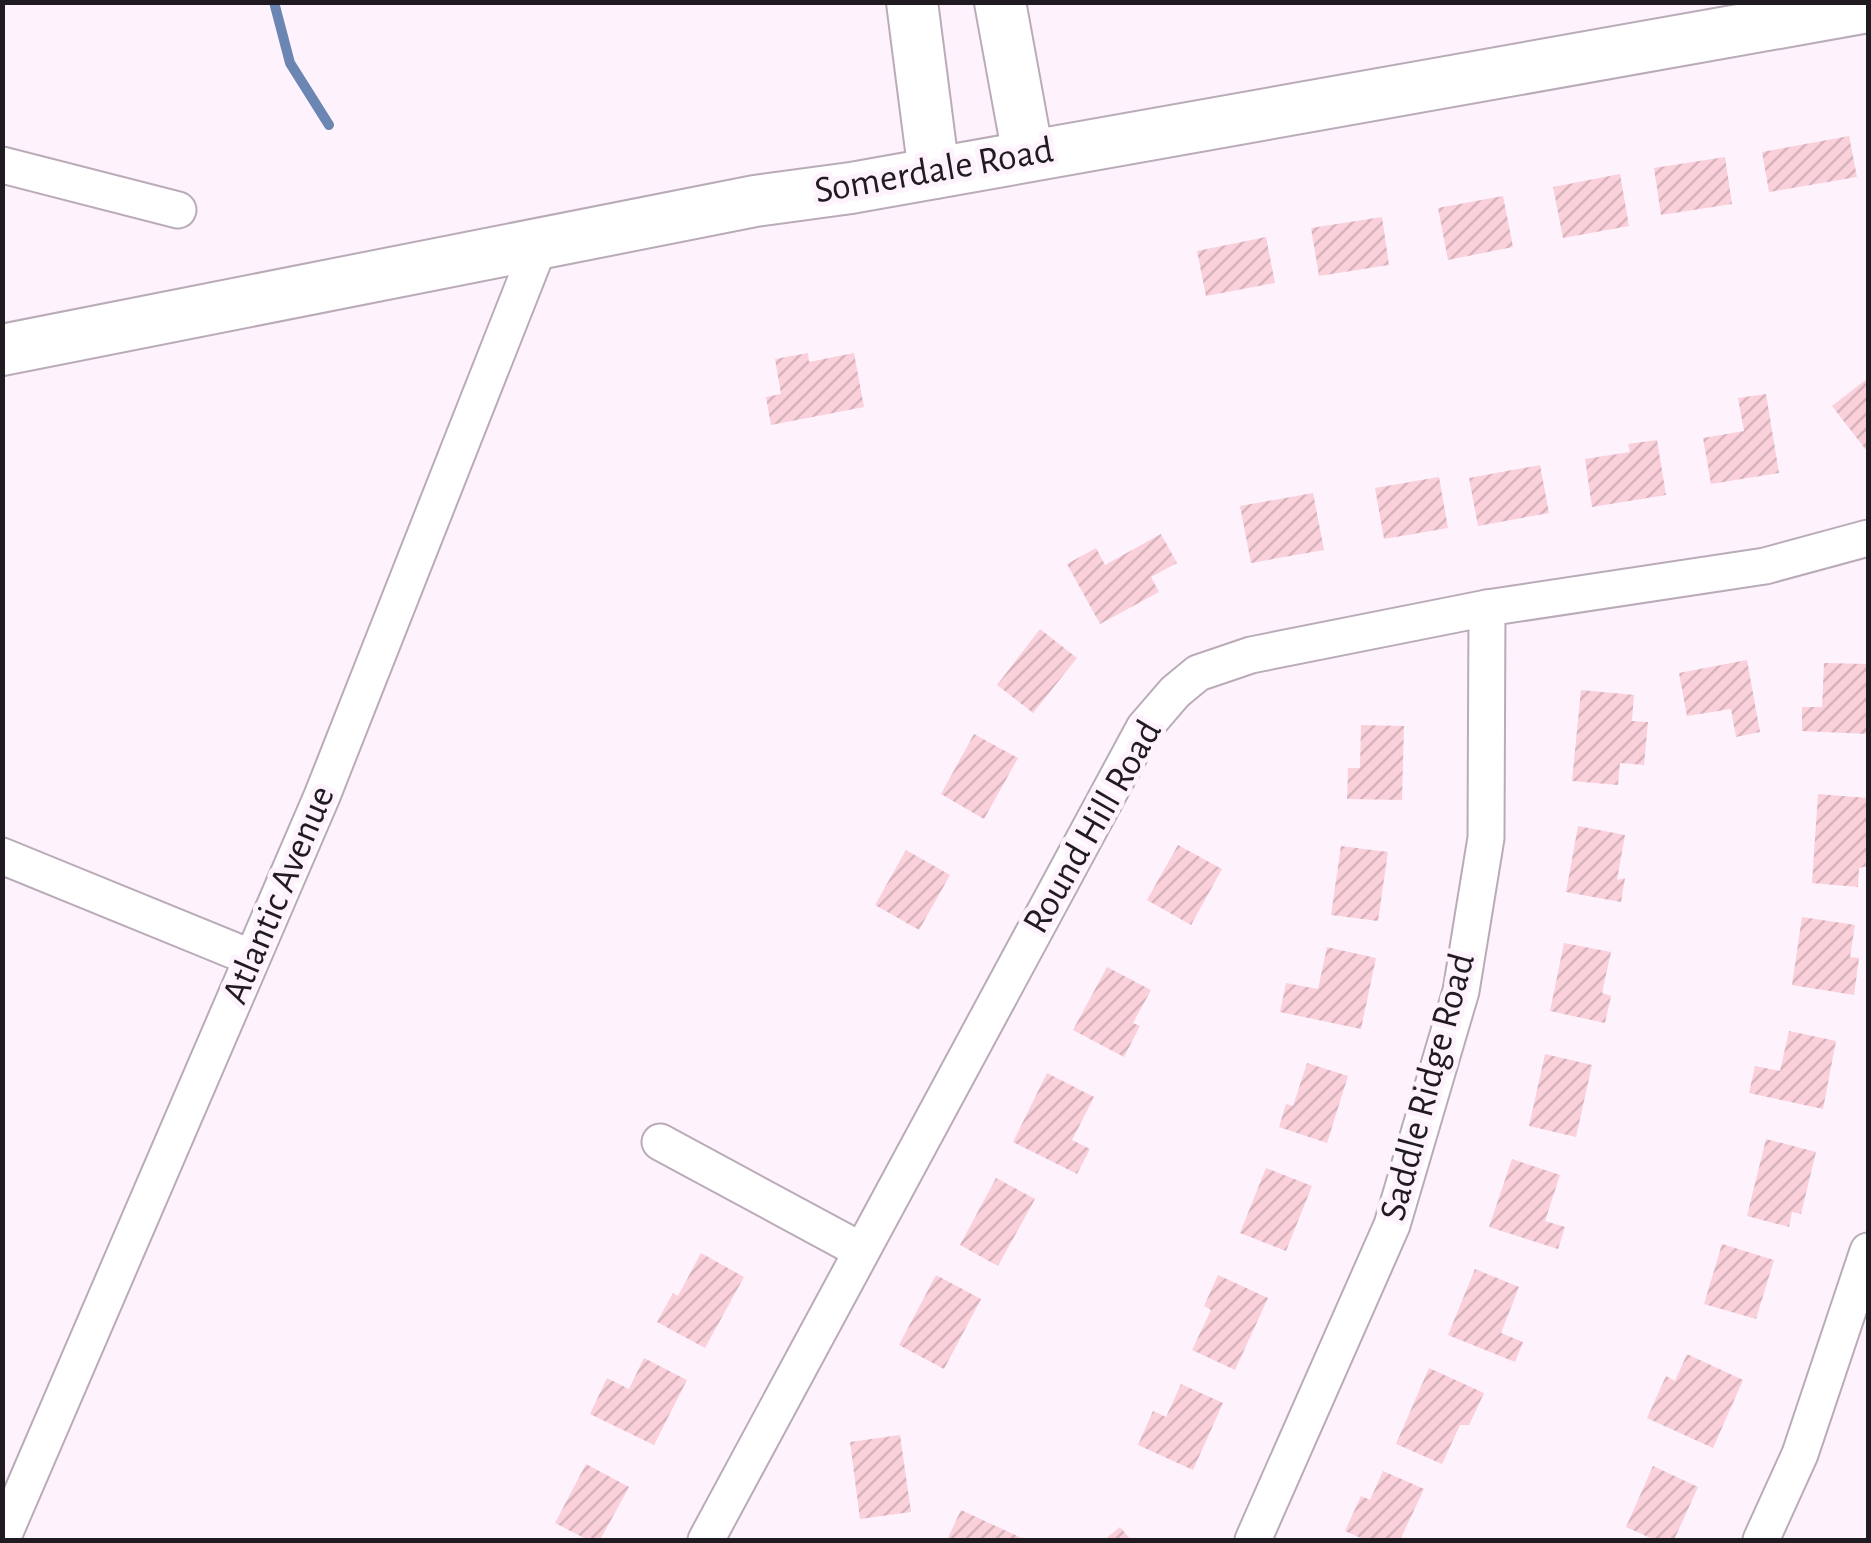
<svg xmlns="http://www.w3.org/2000/svg" width="1871" height="1543" font-family="'Alegreya Sans',sans-serif">
  <style>
    .lines { fill: none; stroke-linecap: round; stroke-linejoin: round }
    .stream { stroke: #6b86b2; stroke-width: 10 }
    .building { fill: url(#building-hatch) }
    .street-casing { stroke: #baabb9; stroke-width: 39 }
    .secondary-casing { stroke: #baabb9; stroke-width: 54 }
    .street { stroke: #fff; stroke-width: 35 }
    .secondary { stroke: #fff; stroke-width: 50 }
    .labels { text-anchor: middle; dominant-baseline: central; stroke-width: 10; stroke-linejoin: round; paint-order: stroke }
    .street-label { font-size: 38px; fill: #201b20; stroke: #fef2fd }
  </style>
  <defs>
    <pattern id="building-hatch" width="6" height="6" patternUnits="userSpaceOnUse" patternTransform="scale(2.5)"><rect width="6" height="6" fill="#fad0da"/><path d="M-1 1l2-2M0 6l6-6M5 7l2-2" fill="none" stroke="#d6b2bb"/></pattern>
  </defs>
  <rect width="100%" height="100%" fill="#fef2fd"/>
  <g class="lines">
    <path class="stream" d="M274 2 290 63 329 125"/>
  </g>
  <g class="building">
    <path d="M1849 136 1857 177 1769 192 1762 152Z"/>
    <path d="M1725 157 1732 204 1661 215 1654 168Z"/>
    <path d="M1620 174 1629 226 1563 238 1553 187Z"/>
    <path d="M1503 196 1513 247 1448 260 1438 208Z"/>
    <path d="M1382 217 1389 265 1319 276 1311 228Z"/>
    <path d="M1266 237 1275 283 1206 296 1197 251Z"/>
    <path d="M808 353 809 362 854 353 864 407 771 425 766 397 781 394 775 359Z"/>
    <path d="M1868 378V448L1866 450 1832 406Z"/>
    <path d="M1766 394 1779 473 1711 484 1703 438 1744 431 1738 398Z"/>
    <path d="M1657 440 1666 495 1592 507 1585 459 1630 452 1628 444Z"/>
    <path d="M1540 465 1549 513 1478 526 1469 478Z"/>
    <path d="M1439 477 1448 528 1384 539 1375 488Z"/>
    <path d="M1313 493 1324 550 1251 563 1240 506Z"/>
    <path d="M1161 534 1177 563 1151 577 1159 592 1100 624 1067 564 1096 548 1105 565Z"/>
    <path d="M1040 629 1077 658 1033 713 997 685Z"/>
    <path d="M1747 660 1760 732 1736 737 1731 709 1687 716 1679 673Z"/>
    <path d="M1824 663 1868 664V734L1802 731V707H1822Z"/>
    <path d="M1581 690 1634 695 1632 721 1648 722 1644 765 1620 763 1618 785 1572 781Z"/>
    <path d="M1361 725 1404 726 1402 800 1347 799 1348 768H1360Z"/>
    <path d="M974 734 1018 758 984 819 941 794Z"/>
    <path d="M1818 794 1868 798V866L1859 868 1858 887 1812 883Z"/>
    <path d="M1578 826 1625 835 1617 880 1625 878 1621 902 1566 892Z"/>
    <path d="M1178 845 1222 869 1191 925 1147 900Z"/>
    <path d="M1341 846 1388 852 1378 921 1331 915Z"/>
    <path d="M906 850 950 875 919 930 875 905Z"/>
    <path d="M1802 917 1855 925 1850 957 1859 958 1854 995 1792 985Z"/>
    <path d="M1564 943 1611 952 1602 993 1611 996 1605 1023 1550 1011Z"/>
    <path d="M1327 947 1376 958 1361 1029 1280 1012 1286 983 1318 989Z"/>
    <path d="M1107 967 1151 990 1133 1023 1140 1026 1124 1057 1073 1030Z"/>
    <path d="M1789 1031 1836 1041 1823 1109 1749 1093 1755 1066 1780 1071Z"/>
    <path d="M1545 1054 1592 1065 1576 1137 1529 1126Z"/>
    <path d="M1307 1063 1348 1076 1327 1143 1279 1127 1286 1104 1293 1106Z"/>
    <path d="M1047 1073 1094 1097 1072 1140 1090 1149 1077 1174 1013 1142Z"/>
    <path d="M1766 1139 1816 1152 1801 1214 1792 1212 1789 1227 1747 1216Z"/>
    <path d="M1512 1159 1560 1175 1545 1221 1565 1227 1558 1249 1489 1227Z"/>
    <path d="M1266 1168 1312 1186 1286 1251 1240 1233Z"/>
    <path d="M996 1178 1035 1199 998 1266 960 1245Z"/>
    <path d="M1722 1244 1774 1260 1756 1319 1704 1304Z"/>
    <path d="M701 1253 744 1277 705 1348 657 1322 673 1293 678 1296Z"/>
    <path d="M1475 1269 1519 1287 1501 1333 1523 1342 1515 1362 1448 1335Z"/>
    <path d="M936 1275 981 1299 944 1369 899 1345Z"/>
    <path d="M1218 1275 1268 1298 1235 1370 1192 1350 1211 1310 1204 1306Z"/>
    <path d="M1687 1354 1743 1380 1713 1448 1647 1418 1666 1376 1675 1381Z"/>
    <path d="M644 1358 687 1380 654 1445 590 1414 607 1378 629 1389Z"/>
    <path d="M1429 1368 1484 1393 1469 1425H1460L1442 1464 1396 1444Z"/>
    <path d="M1181 1384 1223 1403 1193 1470 1138 1445 1153 1411 1166 1417Z"/>
    <path d="M900 1435 911 1512 860 1519 850 1442Z"/>
    <path d="M586 1464 629 1487 600 1540H588L555 1523Z"/>
    <path d="M1653 1466 1698 1487 1674 1540H1655L1626 1527Z"/>
    <path d="M1383 1471 1424 1489 1400 1540H1365L1345 1531 1361 1496 1370 1500Z"/>
    <path d="M961 1510 1026 1540H947Z"/>
    <path d="M1120 1527 1131 1540H1104Z"/>
  </g>
  <g class="lines">
    <g class="street-casing">
      <g id="street">
        <path d="M2 165 178 210"/>
        <path d="M2 856 252 958"/>
        <path d="M660 1142 860 1250"/>
        <path d="M2 1539 322 796 540 244"/>
        <path d="M706 1540 1144 728 1175 692 1198 673 1251 655 1487 608 1765 566 1868 538"/>
        <path d="M1253 1540 1392 1225 1461 991 1486 838 1487 608"/>
        <path d="M1761 1540 1800 1454 1868 1251"/>
      </g>
    </g>
    <g class="secondary-casing">
      <g id="secondary">
        <path d="M912 2 934 173"/>
        <path d="M1000 2 1028 155"/>
        <path d="M2 350 755 201 851 188 1868 7"/>
      </g>
    </g>
    <use href="#street" class="street"/>
    <use href="#secondary" class="secondary"/>
  </g>
  <g class="labels">
    <g class="street-label">
      <text transform="translate(934 171) rotate(-10)">Somerdale Road</text>
      <text transform="translate(1093 827) rotate(-60)">Round Hill Road</text>
      <text transform="translate(279 895) rotate(-67)">Atlantic Avenue</text>
      <text transform="translate(1428 1087) rotate(-75)">Saddle Ridge Road</text>
    </g>
  </g>
  <rect width="1871" height="1543" fill="none" stroke="#201b20" stroke-width="10"/>
</svg>
